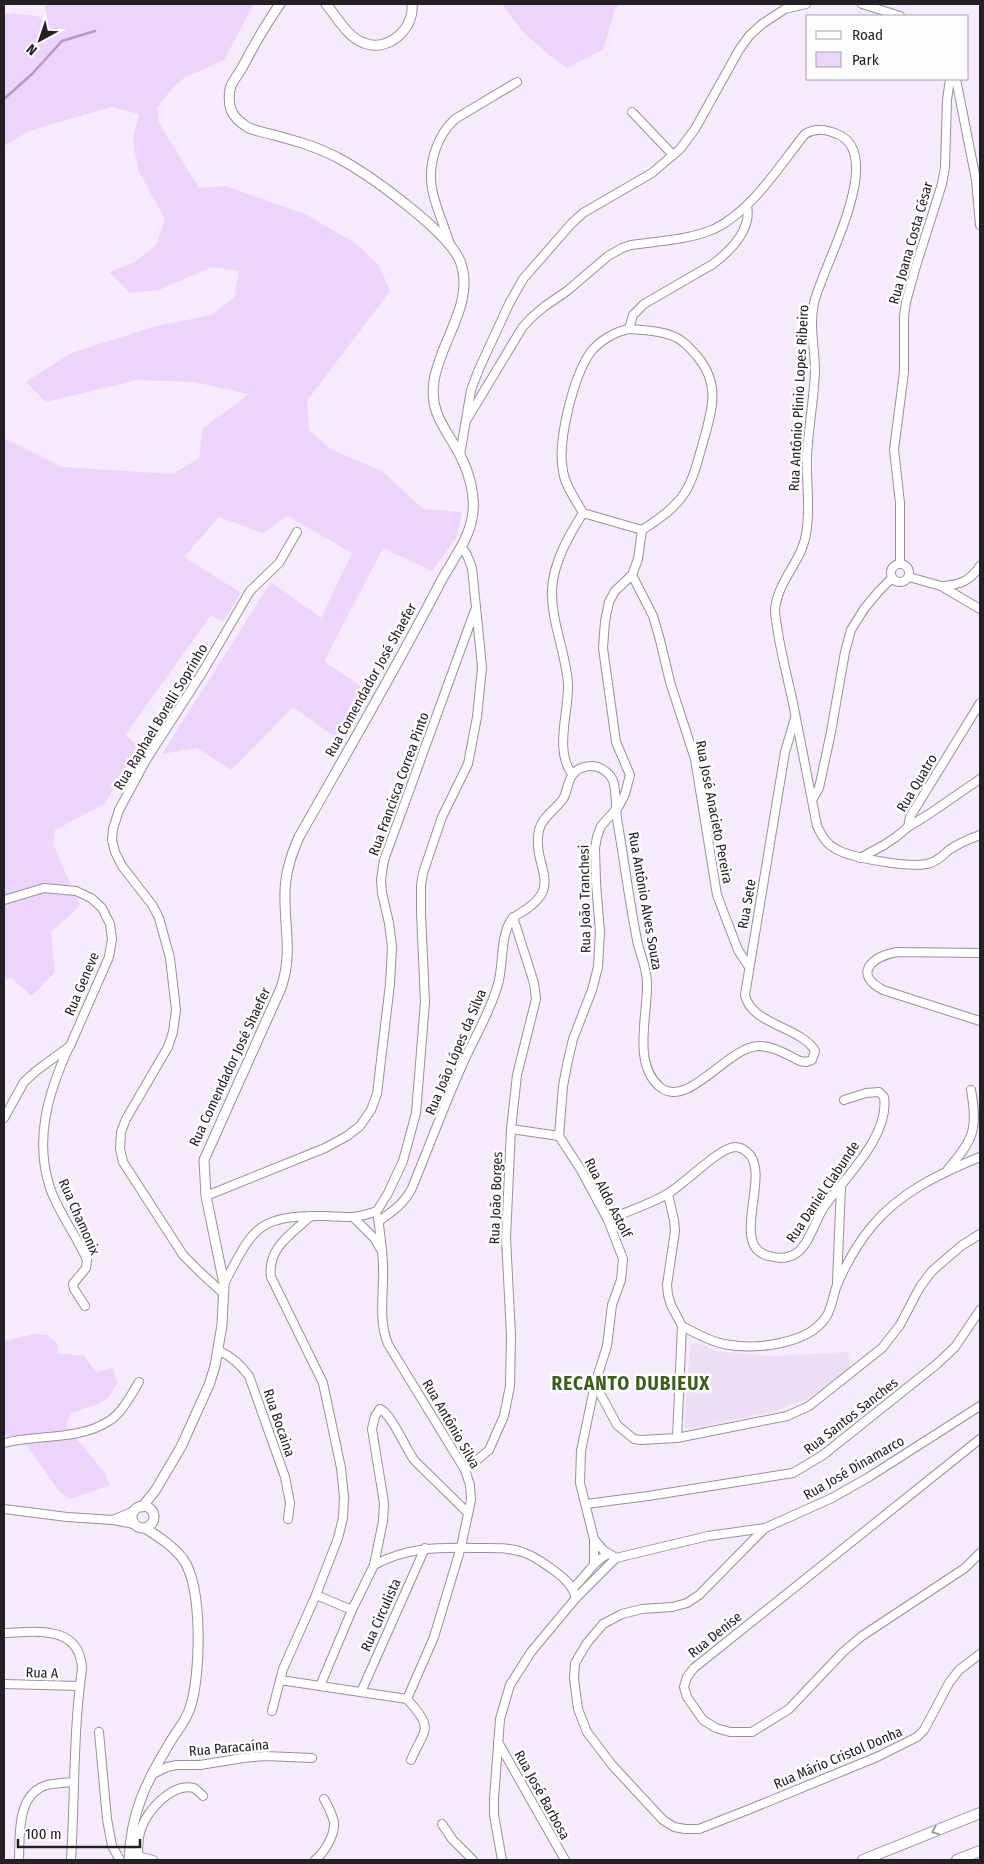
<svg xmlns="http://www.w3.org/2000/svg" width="984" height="1864" font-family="'Fira Sans Condensed',sans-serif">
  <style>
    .built { fill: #ecdef5 }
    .green { fill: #ecd4fc }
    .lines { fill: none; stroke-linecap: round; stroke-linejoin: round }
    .stream { stroke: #b698c9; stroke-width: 2.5 }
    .minor-casing { stroke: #98909f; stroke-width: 10 }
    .tertiary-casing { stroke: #98909f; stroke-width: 11 }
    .secondary-casing { stroke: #98909f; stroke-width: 12 }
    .minor { stroke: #fff; stroke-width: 8 }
    .tertiary { stroke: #fff; stroke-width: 9 }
    .secondary { stroke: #fff; stroke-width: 10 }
    .oneway { stroke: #9c9b9d }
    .labels { text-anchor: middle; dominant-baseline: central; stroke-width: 5; stroke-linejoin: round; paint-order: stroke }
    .street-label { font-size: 14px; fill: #232025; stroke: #fdfdfd }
    .district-label { font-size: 19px; font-weight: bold; letter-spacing: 1px; fill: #3d5d1b; stroke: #fdfdfd }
  </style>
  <rect width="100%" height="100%" fill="#f5ebfc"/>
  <path class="built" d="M698 1343 715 1351 770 1356 848 1352 851 1368 807 1399 776 1411 690 1429 684 1427 690 1345Z"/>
  <g class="green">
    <path d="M45 4H254L224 60 184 78 173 87 157 108 159 123 199 188 226 186 307 215 358 245 379 265 390 291 307 401 309 430 330 449 382 471 423 509 462 512 456 538 432 571 383 548 324 661 372 694 352 721 345 744 293 707 231 770 197 748 162 754 271 582 321 618 352 553 288 516 263 533 219 517 184 557 241 593 223 622 211 615 125 735 140 747 104 804 55 830 53 844 80 906 51 932 55 972 32 996 10 977 4 981V438L62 467 173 474 199 458 203 428 249 394 194 382 137 380 46 402 26 382 71 353 153 327 211 315 234 298 239 271 212 267 159 290 130 293 109 272 135 262 156 245 165 219 138 170 133 141 139 114 111 107 29 131 4 146V13L38 16 47 25Z"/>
    <path d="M503 4H621L615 9 603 50 567 68C542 50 518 31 503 4Z"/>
    <path d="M33 1334 47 1335 58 1344 57 1353 84 1356 96 1372 112 1368 118 1382 109 1397 98 1404 71 1413 66 1426 104 1472 110 1485 70 1499 59 1491 27 1446 4 1434V1341Z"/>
  </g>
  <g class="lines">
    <path class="stream" d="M4 99 32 74 62 41 95 31"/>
    <g class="minor-casing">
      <g id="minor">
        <path d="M862 4 900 16"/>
        <path d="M956 79 976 180 980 225"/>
        <path d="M632 112 673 155"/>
        <path d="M450 245C440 210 423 188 435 151 439 139 445 128 455 119L517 82"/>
        <path d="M629 329C642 330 657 330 670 335 681 338 689 347 697 356 720 384 713 406 704 439 690 489 688 501 642 530L583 513C576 500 565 486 563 471 557 442 573 378 590 353 599 341 614 332 629 329Z"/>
        <path d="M629 329 633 315 644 304 713 264C730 251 752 230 747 206"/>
        <path d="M466 421 522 328 531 318 545 306 567 291 608 256 622 248 631 245C658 241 689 240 714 229 752 211 779 166 805 134 816 128 825 129 837 134 888 154 822 267 814 303 809 326 815 349 815 371 814 400 808 429 807 458 806 483 811 509 806 534 802 561 777 582 775 610 775 617 777 626 778 633 782 657 788 680 793 703 801 744 809 785 817 826 822 836 826 844 836 849 851 858 914 869 930 863 938 861 943 855 949 850 959 843 969 839 980 835"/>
        <path d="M460 455 471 390 479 369 509 304 523 279 572 223 583 213 652 173 680 149 695 129 739 50 749 36 762 24 785 9 806 4"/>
        <circle cx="900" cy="573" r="9"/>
        <path d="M900 564V503L894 450 904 372V316L906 302 916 266 942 184 945 167 947 100 950 79"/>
        <path d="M632 575 653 616 660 640 670 682 695 759 717 895 738 950 749 967"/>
        <path d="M909 577 941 586 980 609"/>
        <path d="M942 586C960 585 970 581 980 566"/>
        <path d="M572 774C554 750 569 712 568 684 566 653 551 622 552 590 553 563 569 535 583 513"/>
        <path d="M812 800 819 788 831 732 845 652 851 630 864 609 879 591 892 578"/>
        <path d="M908 827 929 814 980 779"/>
        <path d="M860 858 884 845 896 837 908 827 910 817 980 703"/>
        <path d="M4 900 44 888 76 891 91 898 102 908 110 924 112 939 109 957 70 1046 36 1071 24 1082 4 1118"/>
        <path d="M980 953 897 952C871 957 853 974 883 990L980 1021"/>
        <path d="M69 1047C48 1093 34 1139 50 1188 59 1214 77 1236 87 1260L86 1268 73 1284 74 1289 85 1306"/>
        <path d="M511 1129 559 1136"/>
        <path d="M559 1136 563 1086 567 1065 573 1039 592 990 598 967 600 932 596 883 595 848 597 837 601 826 619 806 625 794 630 775 616 742 603 648 605 621 609 602 615 591 632 575 638 559 642 530"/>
        <path d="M559 1136 581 1170 608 1220 623 1259 621 1280 612 1305 607 1346 595 1384 581 1451 580 1483 594 1539 603 1550 616 1558"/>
        <path d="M948 1169C974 1139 978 1129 971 1090"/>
        <path d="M668 1194 674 1220 675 1231 667 1285 668 1295 671 1305 682 1326 677 1438"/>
        <path d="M206 1196 325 1148 347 1136 360 1126 371 1110 377 1094 390 984 392 947 389 923 382 893 381 880 384 860 475 610"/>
        <path d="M377 1211 388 1193 403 1161 416 1113 425 1002 421 913V885L423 873 442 817 468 764 477 717 482 668 480 647 472 568 467 555 462 547"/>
        <path d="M354 1218 375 1239 380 1248"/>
        <path d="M378 1218C380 1234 383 1251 383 1268 384 1294 378 1319 388 1344L465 1470 470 1485 471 1500 461 1547 434 1637 407 1699"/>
        <path d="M608 1220C627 1211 649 1205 667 1194 684 1185 718 1148 735 1147 740 1147 745 1150 748 1153 772 1174 728 1247 769 1256 779 1259 789 1259 798 1252 810 1242 815 1221 824 1207 845 1177 890 1136 884 1097L879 1092 866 1093 844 1100"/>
        <path d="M379 1221C393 1211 404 1204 412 1188 428 1149 443 1109 460 1070 472 1041 490 1014 498 984 504 966 499 925 517 915 568 887 531 868 539 830 542 817 556 809 563 799 568 791 567 779 575 772 579 768 586 766 593 766 603 767 612 775 614 784 616 795 616 807 617 819 624 859 629 900 637 940 640 955 647 968 647 983 648 1014 632 1064 660 1087 688 1110 728 1046 759 1046 773 1046 788 1055 800 1061L806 1062 812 1060 815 1051C802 1027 751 1025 745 995L785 752 795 718"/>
        <path d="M837 1282 841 1186"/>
        <path d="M224 1284C253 1228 257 1215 325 1216 348 1217 355 1219 377 1211"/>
        <path d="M223 1293 200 1272 183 1255 123 1162 120 1149 121 1132 126 1119 168 1047 173 1032 176 1010 170 958 159 918 153 906 122 866 115 852 112 840 113 829 119 810 146 760 202 673 250 591 279 563 297 532"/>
        <path d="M682 1326C695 1333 709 1341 724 1344 754 1350 808 1345 826 1317 832 1308 833 1295 837 1285 846 1264 858 1243 872 1226 900 1192 941 1173 980 1157"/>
        <path d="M218 1350C232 1357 240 1364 249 1376L285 1477 290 1503 288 1519"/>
        <path d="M595 1384 617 1425 634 1439 641 1440 677 1438 787 1416 809 1406 882 1348 900 1325 920 1287 932 1271 961 1246 980 1234"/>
        <path d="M980 1439 694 1668 687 1677 684 1687 687 1697 703 1720 716 1728 730 1732H752L789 1709 843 1652 862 1636 965 1568 980 1553"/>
        <path d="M4 1443C37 1434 78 1441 109 1421 122 1413 131 1395 139 1382"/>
        <path d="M465 1470 489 1450 504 1416 510 1386 511 1335 506 1238 511 1129 517 1075 536 999 534 983 513 917"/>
        <path d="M586 1504 648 1496 793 1473 823 1455 937 1364 955 1347 980 1310"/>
        <path d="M4 1509 67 1517 113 1520 134 1524"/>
        <path d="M113 1520 134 1511"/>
        <path d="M765 1528 699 1595 687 1603 672 1607 642 1609 622 1614 603 1624 587 1643 575 1663 574 1678 578 1709 587 1732 612 1765 663 1820 674 1827 685 1829H699L750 1809 877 1757 917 1737 924 1730 949 1683 959 1670 980 1654"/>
        <path d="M616 1558 708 1536 765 1528 783 1520 832 1498 869 1477 980 1406"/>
        <path d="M594 1564V1541"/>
        <path d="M374 1565C408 1547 438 1547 475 1548 491 1548 507 1547 522 1552 533 1555 542 1562 552 1569 563 1577 572 1584 576 1598"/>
        <path d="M573 1588C586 1577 592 1562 608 1554"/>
        <path d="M316 1595 352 1610"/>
        <path d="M4 1633C36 1632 80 1624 82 1669 73 1732 75 1796 71 1860"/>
        <path d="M280 1680 407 1699C435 1730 425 1727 411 1760"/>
        <path d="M4 1684 79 1686"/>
        <path d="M320 1686 352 1610 374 1565 383 1521 384 1503 372 1429 375 1416 380 1409C391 1413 406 1449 414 1460L468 1513"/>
        <path d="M361 1692 425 1548"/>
        <path d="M272 1711 283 1669 316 1595 338 1538 343 1518 344 1497 341 1468 323 1383 271 1277C267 1248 292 1233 311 1216"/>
        <path d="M99 1732 107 1819 112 1846 120 1860"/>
        <path d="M498 1742 565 1860"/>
        <path d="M151 1775 167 1767 177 1765H200L243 1758 265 1756 312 1758"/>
        <path d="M442 1824 452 1839 473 1860"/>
        <path d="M133 1855 153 1860"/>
        <path d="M138 1856C138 1848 138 1837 141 1829 147 1811 172 1782 194 1788 197 1790 200 1793 203 1796"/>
        <path d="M19 1860C20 1836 16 1794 47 1785 56 1783 65 1783 74 1782"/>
        <path d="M315 1860C325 1852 335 1835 334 1822 332 1814 328 1806 324 1799"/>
        <path d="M502 1860 494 1815V1799L500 1719 510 1685 531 1652 576 1598 616 1558"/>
      </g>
    </g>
    <g class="tertiary-casing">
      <g id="tertiary">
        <path d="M326 4C337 17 347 37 364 43 388 53 415 28 412 4"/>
        <circle cx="143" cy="1517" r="11"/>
        <path d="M142 1507 155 1491 181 1447 209 1385 215 1366 222 1325 224 1284 206 1196 204 1160 281 988C293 954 284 927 285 893 285 873 291 855 299 837 346 754 394 672 438 587 450 562 470 541 473 512 475 494 469 473 461 457 447 429 429 415 434 381 440 341 476 302 460 261 448 231 367 173 338 158 318 147 296 141 274 135 266 133 257 131 249 128 242 124 234 117 231 110 229 104 229 95 230 89 232 81 239 74 243 66 254 45 266 24 280 4"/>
        <path d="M129 1860C131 1813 145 1784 169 1744 176 1732 186 1721 190 1708 201 1676 203 1587 183 1559 173 1546 159 1537 145 1528"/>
      </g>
    </g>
    <g class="secondary-casing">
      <g id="secondary">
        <path d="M863 1860 980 1813"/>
        <path d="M957 1860 980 1851"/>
      </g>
    </g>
    <use href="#minor" class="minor"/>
    <use href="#tertiary" class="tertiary"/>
    <use href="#secondary" class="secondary"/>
  </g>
  <defs><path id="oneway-chevron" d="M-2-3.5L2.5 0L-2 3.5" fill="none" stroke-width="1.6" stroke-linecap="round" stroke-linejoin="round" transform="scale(1.25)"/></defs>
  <use class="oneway" href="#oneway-chevron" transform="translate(935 1831) rotate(158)"/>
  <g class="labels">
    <g class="street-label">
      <text transform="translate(911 243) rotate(-74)">Rua Joana Costa César</text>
      <text transform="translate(799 398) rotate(-87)">Rua Antônio Plinio Lopes Ribeiro</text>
      <text transform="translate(371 680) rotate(-61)">Rua Comendador José Shaefer</text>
      <text transform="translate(161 717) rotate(-59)">Rua Raphael Borelli Soprinho</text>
      <text transform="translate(917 783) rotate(-59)">Rua Quatro</text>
      <text transform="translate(399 784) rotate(-70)">Rua Francisca Correa Pinto</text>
      <text transform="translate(714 812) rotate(79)">Rua José Anacieto Pereira</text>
      <text transform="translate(585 899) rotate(-91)">Rua João Tranchesi</text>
      <text transform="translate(645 901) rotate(80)">Rua Antônio Alves Souza</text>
      <text transform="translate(747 904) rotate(-80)">Rua Sete</text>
      <text transform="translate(82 984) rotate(-67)">Rua Geneve</text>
      <text transform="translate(456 1052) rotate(-67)">Rua João Lópes da Silva</text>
      <text transform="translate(230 1067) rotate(-65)">Rua Comendador José Shaefer</text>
      <text transform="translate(823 1192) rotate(-56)">Rua Daniel Clabunde</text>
      <text transform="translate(496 1198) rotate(-88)">Rua João Borges</text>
      <text transform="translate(608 1198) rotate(63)">Rua Aldo Astolf</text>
      <text transform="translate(79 1217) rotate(66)">Rua Chamonix</text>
      <text transform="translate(851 1416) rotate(-38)">Rua Santos Sanches</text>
      <text transform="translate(279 1423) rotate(71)">Rua Bocaina</text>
      <text transform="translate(451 1424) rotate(60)">Rua Antônio Silva</text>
      <text transform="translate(854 1468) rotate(-30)">Rua José Dinamarco</text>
      <text transform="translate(381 1615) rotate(-66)">Rua Circulista</text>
      <text transform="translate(715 1635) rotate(-39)">Rua Denise</text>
      <text transform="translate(42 1673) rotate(2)">Rua A</text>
      <text transform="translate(229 1748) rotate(-5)">Rua Paracaína</text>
      <text transform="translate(838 1758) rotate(-23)">Rua Mário Cristol Donha</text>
      <text transform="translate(542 1795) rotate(61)">Rua José Barbosa</text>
    </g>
    <g class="district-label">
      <text x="631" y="1383">RECANTO DUBIEUX</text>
    </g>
  </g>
  <rect width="984" height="1864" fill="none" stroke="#232025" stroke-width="10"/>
  <rect x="806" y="15" width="162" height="65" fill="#fdfdfd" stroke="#a6a5a7"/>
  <rect x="816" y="31" width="25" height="8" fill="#ffffff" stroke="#a6a5a7"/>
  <text x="852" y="40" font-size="15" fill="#232025">Road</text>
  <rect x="816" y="52" width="25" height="15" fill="#ecd4fc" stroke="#a6a5a7"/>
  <text x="852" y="65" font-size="15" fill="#232025">Park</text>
  <g transform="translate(40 40) rotate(220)" stroke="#fdfdfd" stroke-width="4" paint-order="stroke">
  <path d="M0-4L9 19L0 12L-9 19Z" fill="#232025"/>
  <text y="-8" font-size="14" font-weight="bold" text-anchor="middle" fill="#232025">N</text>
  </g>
  <path d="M18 1839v8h122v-8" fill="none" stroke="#232025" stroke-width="2.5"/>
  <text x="25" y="1839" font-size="15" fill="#232025" stroke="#fdfdfd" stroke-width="4" paint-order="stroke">100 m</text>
</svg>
